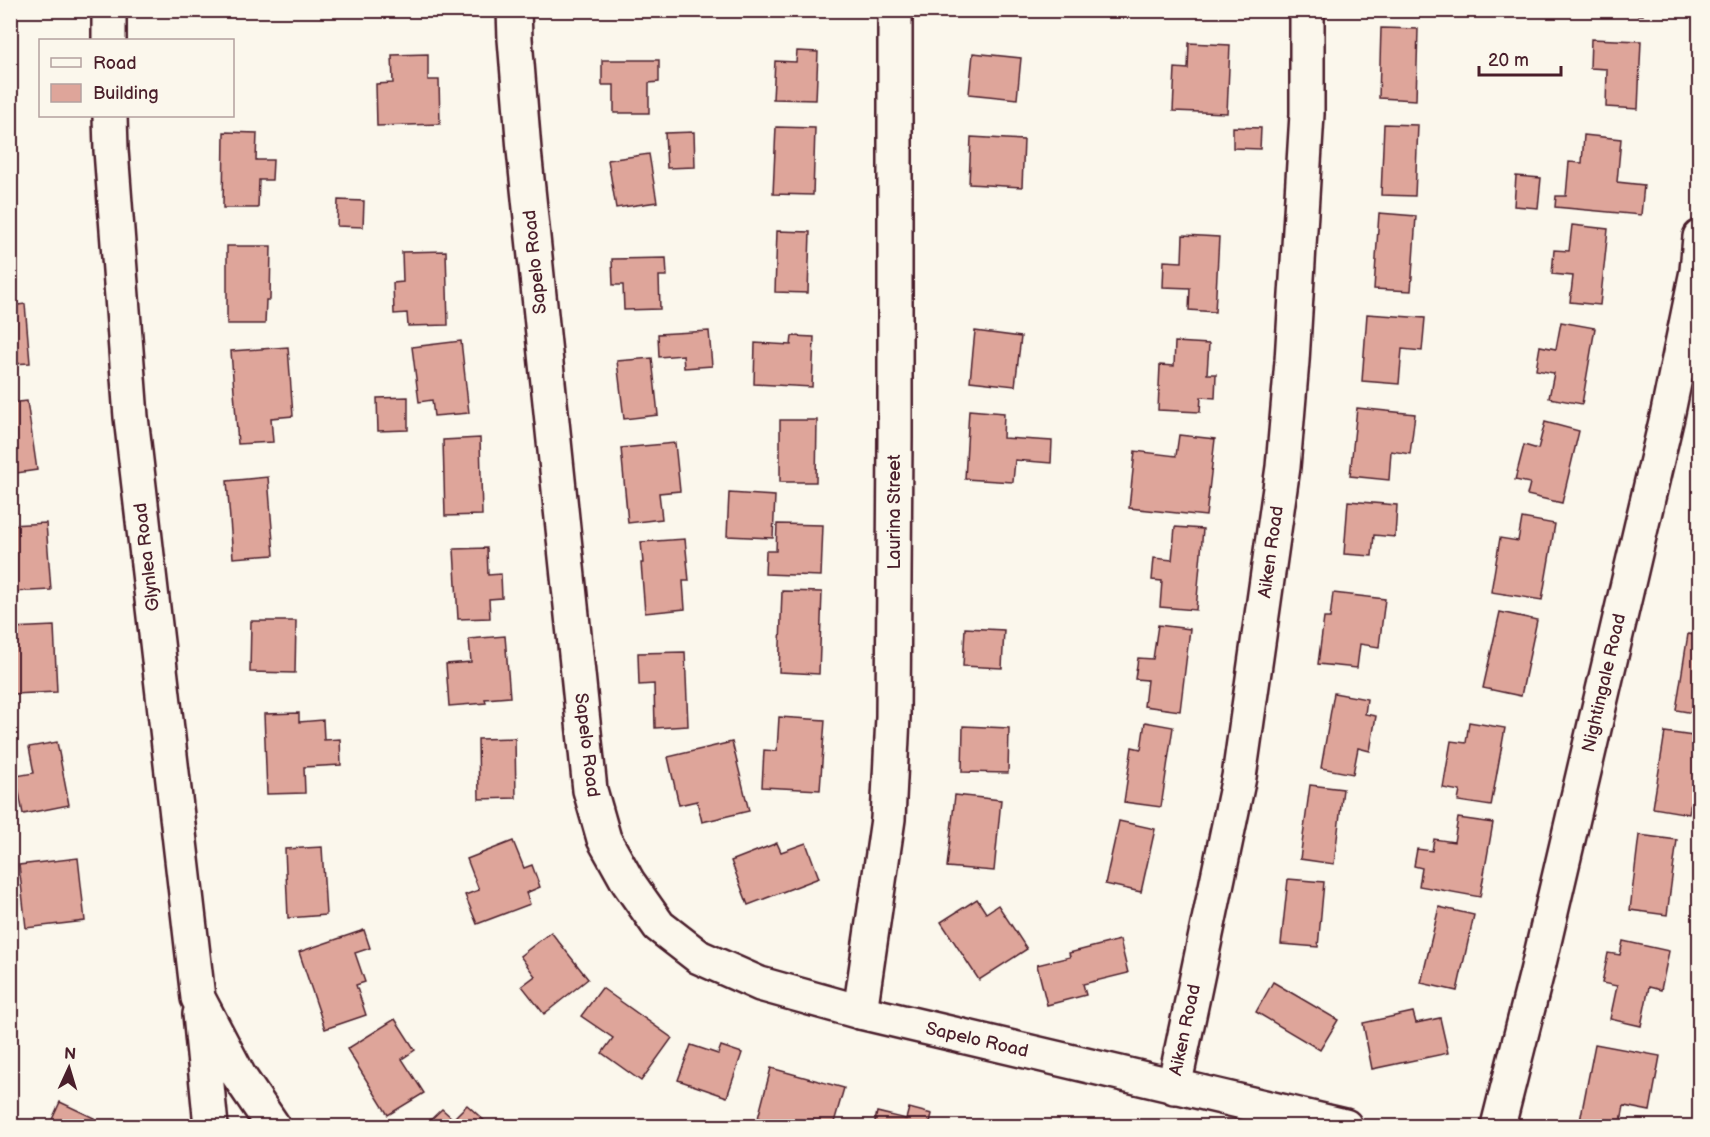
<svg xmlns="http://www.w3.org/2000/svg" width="1710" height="1137" font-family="'Balsamiq Sans',sans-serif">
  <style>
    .building { fill: #dea59a; stroke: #4a1f2b; stroke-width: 1.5 }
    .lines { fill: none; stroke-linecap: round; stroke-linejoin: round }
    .minor-casing { stroke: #4a1f2b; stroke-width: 38 }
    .minor { stroke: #fbf7ec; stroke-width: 33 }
    .labels { text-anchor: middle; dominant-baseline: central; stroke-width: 4.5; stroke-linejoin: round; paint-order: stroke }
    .street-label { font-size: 18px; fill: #4a1f2b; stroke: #fbf7ec }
  </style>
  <rect width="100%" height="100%" fill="#fbf7ec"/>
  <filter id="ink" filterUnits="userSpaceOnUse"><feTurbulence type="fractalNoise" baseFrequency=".0167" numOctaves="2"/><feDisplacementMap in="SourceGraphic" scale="12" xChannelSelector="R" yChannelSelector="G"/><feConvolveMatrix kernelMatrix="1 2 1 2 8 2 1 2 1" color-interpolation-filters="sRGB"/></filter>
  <g filter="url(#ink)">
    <g class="building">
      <path d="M602 10H636V13L602 12Z"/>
      <path d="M1609 10H1643V15L1608 14Z"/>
      <path d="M1381 28 1418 29 1416 100 1379 98Z"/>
      <path d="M1591 39 1641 41 1638 109 1606 107 1607 69 1590 68Z"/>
      <path d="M1189 43 1230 45 1227 113 1173 111 1175 68 1188 69Z"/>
      <path d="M797 51 818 52 816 100 773 99 775 61 796 62Z"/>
      <path d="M973 53 1021 58 1017 99 969 94Z"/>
      <path d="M428 54V80H439L440 124 377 126 376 84 393 83 392 55Z"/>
      <path d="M602 60H659V82L649 83V113H614V85H602Z"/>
      <path d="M1384 124 1418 125 1415 196 1381 195Z"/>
      <path d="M776 127 815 128 813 195 773 194Z"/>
      <path d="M1233 127 1261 128 1260 149 1233 148Z"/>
      <path d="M224 132 257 133 256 160H273L272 180H259L258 208H223Z"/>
      <path d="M694 132 695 167 667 168 665 133Z"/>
      <path d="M1584 135 1621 139 1617 182 1644 185 1641 215 1555 207 1556 196H1566L1569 162 1582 163Z"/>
      <path d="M971 137 1024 140 1022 187 969 184Z"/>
      <path d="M649 154 657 202 616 208 608 160Z"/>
      <path d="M11 160 13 247H10V160Z"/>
      <path d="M1516 176 1541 178 1538 208 1514 206Z"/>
      <path d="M338 200 364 201 363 227 337 226Z"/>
      <path d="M1379 213 1416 216 1411 291 1374 289Z"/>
      <path d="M1572 225 1608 229 1600 305 1570 302 1573 276 1552 274 1554 250 1569 251Z"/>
      <path d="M777 231 810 232 808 293 775 292Z"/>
      <path d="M1183 235 1219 237 1215 312 1189 310 1190 288 1163 287 1164 261 1182 262Z"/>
      <path d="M227 246H271L270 300H266L265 324H227Z"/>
      <path d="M446 251 448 325 408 326 407 313 394 314 393 283 403 282 402 252Z"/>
      <path d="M666 258 667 276H659L660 309 624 310 623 285H613L612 259Z"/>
      <path d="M25 304 30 363 10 364V306Z"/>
      <path d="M1367 314 1425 318 1422 351 1402 349 1399 384 1362 381Z"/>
      <path d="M1561 322 1595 328 1582 404 1549 398 1554 373 1536 370 1540 346 1556 349Z"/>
      <path d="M709 331 712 366 684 368 683 355 659 357 658 334Z"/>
      <path d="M975 331 1021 337 1015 386 970 381Z"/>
      <path d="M792 336 814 337 812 387 754 384 755 343 791 345Z"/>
      <path d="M461 341 469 413 434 416 432 400 419 402 412 347Z"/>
      <path d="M1175 342 1209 344 1207 374H1216L1215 398 1201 397 1200 412 1158 410 1160 365 1174 366Z"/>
      <path d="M288 347 293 416 271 418 273 442 238 444 231 351Z"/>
      <path d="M652 358 658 415 624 419 617 361Z"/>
      <path d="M408 397V430L378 431 377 398Z"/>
      <path d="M27 401 37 470 10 474V403Z"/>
      <path d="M1357 408 1415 414 1410 454 1391 451 1389 480 1350 476Z"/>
      <path d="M969 410 1004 413 1003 438 1052 441 1051 463 1015 460 1013 482 965 479Z"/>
      <path d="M780 420H817L816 482H780Z"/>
      <path d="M1545 422 1579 431 1562 503 1527 495 1530 483 1515 480 1524 445 1538 449Z"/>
      <path d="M1179 435 1215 439 1206 516 1129 508 1135 451 1176 456Z"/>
      <path d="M480 438 482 515 445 516 443 440Z"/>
      <path d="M675 443 680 491 659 493 662 519 628 523 621 448Z"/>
      <path d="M268 477 274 555 233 558 227 481Z"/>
      <path d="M729 493 775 496 773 538 727 536Z"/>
      <path d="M1348 501 1397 505 1395 537 1374 535 1372 556 1344 554Z"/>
      <path d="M1522 518 1555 524 1542 600 1491 592 1500 538 1518 541Z"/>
      <path d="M46 523 51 590 10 592V525Z"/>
      <path d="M777 524 823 525 821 576 765 574 766 551H776Z"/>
      <path d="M1175 527 1203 529 1196 610 1160 607 1162 581 1152 580 1154 558 1172 560Z"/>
      <path d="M1700 537V563L1696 562Z"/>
      <path d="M685 539 689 581H683L685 609 645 613 641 563H643L641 542Z"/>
      <path d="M487 548 488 575 501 574 502 598 489 599 490 618 458 619 454 549Z"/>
      <path d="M782 591 822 592 819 674 779 672Z"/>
      <path d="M1333 593 1385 599 1379 647 1360 644 1357 668 1318 664 1324 618H1330Z"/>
      <path d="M1500 612 1537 620 1521 696 1483 688Z"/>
      <path d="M251 621H296L295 673 250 672Z"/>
      <path d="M1158 625 1190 629 1180 711 1144 706 1147 680 1135 679 1138 658 1153 659Z"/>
      <path d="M54 626 57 692 13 694 12 670H10V628Z"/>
      <path d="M965 628 1004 630 1002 668 963 666Z"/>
      <path d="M1688 634 1700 636V714L1676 710Z"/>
      <path d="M505 636 510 697 485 699 486 703 449 706 446 664 471 662 469 639Z"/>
      <path d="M685 652 688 726 655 728 654 684 639 685 638 653Z"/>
      <path d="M1334 693 1367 699 1365 714 1376 716 1370 751 1358 748 1353 774 1321 768Z"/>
      <path d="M299 713V722L323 720 324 740 340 739 341 765 304 767 305 793 267 794 264 714Z"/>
      <path d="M779 717 825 720 820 790 762 787 764 750 777 751Z"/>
      <path d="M1145 722 1173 727 1161 807 1124 802 1132 747 1141 749Z"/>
      <path d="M1469 722 1505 728 1491 806 1458 801 1460 791 1443 788 1451 741 1466 743Z"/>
      <path d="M963 726 1009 728 1008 773 962 772Z"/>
      <path d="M1665 732 1700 737V748L1689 814 1653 808Z"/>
      <path d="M515 738 516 798 479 799 478 739Z"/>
      <path d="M57 742 69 805 23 814 16 776 34 773 29 747Z"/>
      <path d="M732 742 749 811 702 822 697 801 679 805 668 757Z"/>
      <path d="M1310 785 1343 789 1334 864 1300 859Z"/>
      <path d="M955 795 1001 800 994 871 947 867Z"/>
      <path d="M1458 818 1493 823 1480 897 1419 886 1422 868 1414 866 1417 849 1432 851 1434 839 1454 842Z"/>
      <path d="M1119 821 1155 829 1141 892 1105 884Z"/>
      <path d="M1639 835 1677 840 1667 915 1630 910Z"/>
      <path d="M513 841 524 868 532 865 540 887 526 893 530 904 477 924 465 895 479 890 467 859Z"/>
      <path d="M777 843 781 852 806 843 819 878 748 905 731 861Z"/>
      <path d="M322 847 326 915 288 918 285 849Z"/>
      <path d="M78 858 85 921 26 928 19 865Z"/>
      <path d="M1288 879 1324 882 1318 947 1281 944Z"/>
      <path d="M977 899 986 913 998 905 1027 949 979 980 941 922Z"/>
      <path d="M1439 907 1474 915 1457 991 1421 983Z"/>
      <path d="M364 930 370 948 355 953 365 982 356 985 366 1015 325 1029 299 952Z"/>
      <path d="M551 932 588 979 544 1014 522 986 535 976 520 956Z"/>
      <path d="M1120 940 1128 973 1083 984 1086 995 1047 1005 1037 965 1070 957 1069 953Z"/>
      <path d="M1623 941 1669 951 1661 990 1649 987 1641 1026 1610 1019 1617 986 1602 983 1608 953 1620 955Z"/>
      <path d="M1273 982 1338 1020 1320 1050 1256 1012Z"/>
      <path d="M602 988 672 1038 641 1081 602 1053 613 1038 581 1016Z"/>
      <path d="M1413 1012 1416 1023 1440 1018 1448 1053 1372 1069 1363 1023Z"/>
      <path d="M395 1019 415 1050 402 1059 424 1093 388 1115 347 1049Z"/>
      <path d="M1595 1044 1660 1056 1650 1111 1624 1106 1620 1126H1610L1580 1121Z"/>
      <path d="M691 1045 718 1054 721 1046 742 1053 727 1097 678 1080Z"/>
      <path d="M771 1068 844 1088 833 1126 815 1123 814 1126H775L757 1122Z"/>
      <path d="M60 1102 94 1118 89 1126H49Z"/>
      <path d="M467 1105 488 1124 485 1126H424L442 1109 453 1119Z"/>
      <path d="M909 1108 932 1114 929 1126H874L877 1112 906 1119Z"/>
    </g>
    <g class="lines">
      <g class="minor-casing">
        <g id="minor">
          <path d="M109 10V40"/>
          <path d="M514 10 515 39 524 150 590 790 604 839 628 882 659 926 699 957 760 984 860 1012 1345 1126"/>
          <path d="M110 116 111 150 131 417 198 998 239 1076 273 1126"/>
          <path d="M860 1012 888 819 893 717 895 438V10"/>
          <path d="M200 1014 211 1126"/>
          <path d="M1174 1087 1239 777 1283 467 1292 361 1307 114V10"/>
          <path d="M1498 1126 1537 972 1667 417 1697 271 1700 237"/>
        </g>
      </g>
      <use href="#minor" class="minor"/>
    </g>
  </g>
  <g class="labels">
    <g class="street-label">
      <text transform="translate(535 262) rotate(-96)">Sapelo Road</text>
      <text transform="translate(894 512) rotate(-90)">Laurina Street</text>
      <text transform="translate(1271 552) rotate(-82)">Aiken Road</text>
      <text transform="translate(147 557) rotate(-97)">Glynlea Road</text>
      <text transform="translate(1604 683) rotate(-77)">Nightingale Road</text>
      <text transform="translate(587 745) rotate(83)">Sapelo Road</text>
      <text transform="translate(1185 1030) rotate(-78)">Aiken Road</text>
      <text transform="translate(977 1040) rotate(13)">Sapelo Road</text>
    </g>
  </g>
  <rect width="1710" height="1137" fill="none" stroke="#fbf7ec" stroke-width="36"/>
  <rect x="18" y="18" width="1674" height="1101" fill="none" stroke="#4a1f2b" stroke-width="2" filter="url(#ink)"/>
  <rect x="39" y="39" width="195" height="78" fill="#fbf7ec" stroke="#b4a19f" stroke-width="1.5"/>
  <rect x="51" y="58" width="30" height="9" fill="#fbf7ec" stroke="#b4a19f" stroke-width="1.5"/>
  <text x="93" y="69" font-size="18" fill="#4a1f2b">Road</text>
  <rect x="51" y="84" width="30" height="18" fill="#dea59a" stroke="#b4a19f" stroke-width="1.5"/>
  <text x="93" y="99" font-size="18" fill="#4a1f2b">Building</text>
  <g transform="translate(69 1068) rotate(4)" stroke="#fbf7ec" stroke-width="4.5" paint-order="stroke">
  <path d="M0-4.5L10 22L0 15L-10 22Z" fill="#4a1f2b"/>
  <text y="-9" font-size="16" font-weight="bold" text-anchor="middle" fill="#4a1f2b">N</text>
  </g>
  <path d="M1479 66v9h82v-9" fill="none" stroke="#4a1f2b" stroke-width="3"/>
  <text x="1488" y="66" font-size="18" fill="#4a1f2b" stroke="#fbf7ec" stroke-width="4.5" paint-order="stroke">20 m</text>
</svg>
